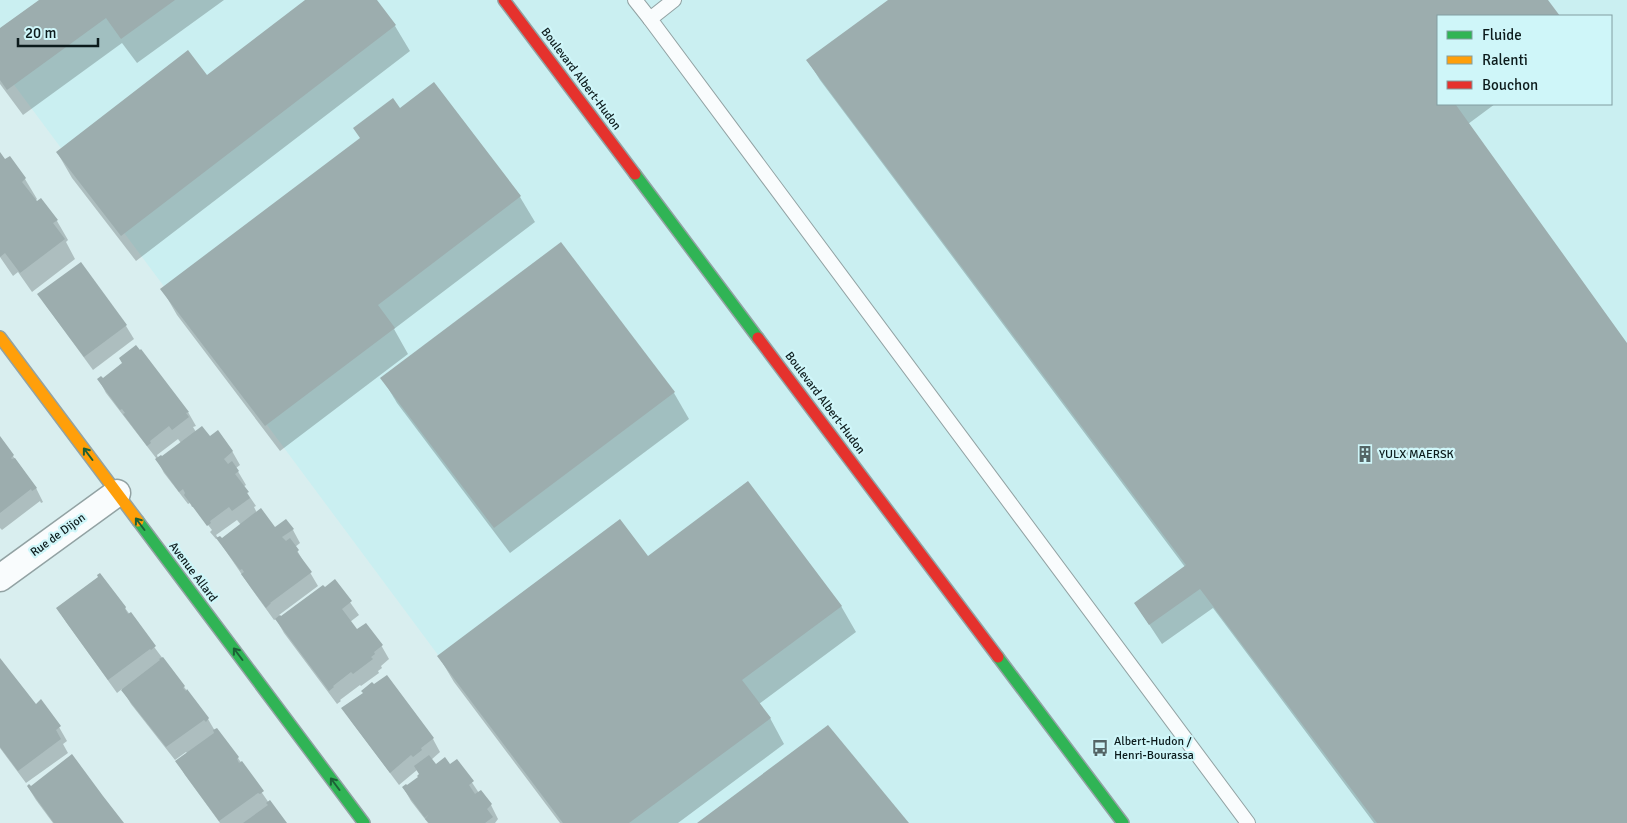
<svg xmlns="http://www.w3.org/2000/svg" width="1627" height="823" font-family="Signika,sans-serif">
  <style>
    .built { fill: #caeff1; fill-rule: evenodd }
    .shadow { fill: #0003; fill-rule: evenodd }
    .building { fill: #9cadae }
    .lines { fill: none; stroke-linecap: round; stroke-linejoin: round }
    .lane-casing { stroke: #92a2a3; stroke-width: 16 }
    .street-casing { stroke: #92a2a3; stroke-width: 29 }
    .fast-casing { stroke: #92a2a3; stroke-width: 14 }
    .slow-casing { stroke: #92a2a3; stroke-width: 14 }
    .jam-casing { stroke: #92a2a3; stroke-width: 14 }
    .lane { stroke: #f9fcfd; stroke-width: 14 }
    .street { stroke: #f9fcfd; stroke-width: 26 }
    .fast { stroke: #30b455; stroke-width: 11 }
    .slow { stroke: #ff9f0a; stroke-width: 11 }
    .jam { stroke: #e5322d; stroke-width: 11 }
    .oneway { stroke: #1c6036 }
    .labels { text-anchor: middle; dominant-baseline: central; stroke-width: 4.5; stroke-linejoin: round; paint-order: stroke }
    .street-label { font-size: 12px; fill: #0c1b1c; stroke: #cff6f9 }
    .poi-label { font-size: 12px; fill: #0c1b1c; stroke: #cff6f9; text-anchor: start }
  </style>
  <rect width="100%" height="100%" fill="#d9eeef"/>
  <path class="built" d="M0 0H1627V823H563L0 66ZM1438 16H1611V104H1438Z"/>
  <g class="shadow">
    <path d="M39 0H224L137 63 122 43 23 115 0 84V30L39 1Z"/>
    <path d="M307 0H375L395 26 410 51 136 261 72 178 57 152 207 77Z"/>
    <path d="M891 0H1546L1559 16H1438V104H1495L1468 124 1627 346V823H1374L1213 608 1162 644 1135 603 1185 567 820 80 808 61Z"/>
    <path d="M434 84 520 197 535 222 394 329 408 354 280 451 177 315 162 289Z"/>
    <path d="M0 154 5 161 9 158 25 179 37 199 35 201 57 221 68 240 66 242 75 259 32 292 18 272 13 276 0 257Z"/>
    <path d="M561 243 674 393 689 419 510 553 397 403 382 378Z"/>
    <path d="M80 264 126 326 134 339 93 370 47 307 39 294Z"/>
    <path d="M99 380 188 412 196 426 193 427 196 432 232 451 240 465 236 468 246 485 243 487 256 506 254 507 257 513 274 529 293 530 300 543 295 547 318 586 279 615 281 618 335 581 359 615 350 622 356 631 381 645 389 659 381 666 382 668 378 671 379 673 361 686 360 685 340 700 341 701 337 704 284 633 276 619 274 620 251 588 217 538 216 539 210 532 212 530 194 507H192L190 503 188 504 164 473 156 458 106 393ZM178 439 181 443 162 458H158L157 455ZM237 520 241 525 221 540 218 538 216 535Z"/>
    <path d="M0 438 36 488 43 502 41 503 40 501 2 530 0 528Z"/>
    <path d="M647 557 841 606 856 632 759 704 770 718 784 744 678 823H560L454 682 439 657Z"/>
    <path d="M125 608 208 719 215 731 238 758 269 803 286 823H220L185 775 177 762 188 754 186 752 175 760 131 704 122 689 117 693 66 622 58 609Z"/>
    <path d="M0 660 36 706 59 727 67 741 63 744 68 753 26 783 0 748Z"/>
    <path d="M343 708 433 739 440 752 431 760 435 765 450 766 457 760 479 793 491 805 498 819 495 823H428L411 801 403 787H407L419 777 420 775 417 770 399 785 351 721Z"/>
    <path d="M28 787 122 823H53L36 800Z"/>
  </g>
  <g class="building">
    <path d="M39 0H175L121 39 106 18 7 90 0 80V28Z"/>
    <path d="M305 0H377L396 25 121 236 56 152 188 50 207 75Z"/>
    <path d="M888 0H1548L1560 16H1438V104H1458L1456 105 1627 343V823H1377L1200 589 1149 625 1134 603 1186 565 806 60Z"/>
    <path d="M434 82 521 196 378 305 395 328 265 426 160 289 360 138 353 128 393 98 400 108Z"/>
    <path d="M0 152 5 159 10 156 26 178 22 182 37 201 41 198 58 220 53 223 65 239 20 273 5 253 0 257Z"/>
    <path d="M561 242 675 392 494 528 380 378Z"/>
    <path d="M81 262 127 325 84 357 37 294Z"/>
    <path d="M136 345 140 350 141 349 189 412 186 413 189 417 172 430 169 426 150 441 151 443 147 446 123 414 125 413 122 409 120 410 97 379 101 376 103 378 122 363 119 358Z"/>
    <path d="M202 426 210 436 218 430 233 451 224 459 228 464 232 461 239 471 235 474 249 492 247 493 250 498 232 511 229 507 210 521 211 523 207 526 184 495 185 493 183 489 179 492 155 459 161 455 162 456Z"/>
    <path d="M0 436 14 455 11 458 12 459 15 458 37 488 32 491 31 489 0 513Z"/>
    <path d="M748 481 842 606 742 680 771 718 629 823H563L437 656 620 519 648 556Z"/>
    <path d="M261 508 275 527 286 519 294 529 282 537 286 541 290 538 299 550 297 552 312 572 270 603H271L266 608 241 574 244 572 242 569 240 570 216 538 220 536 222 538Z"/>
    <path d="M100 573 126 607 125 609 128 614 131 612 156 646 151 650 150 649 108 680 56 608 98 577 97 575Z"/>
    <path d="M335 579 352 601 342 609 357 629 366 623 383 645 374 652 375 654 371 657 373 659 353 674 351 672 333 686 334 687 329 691 275 619 280 615 281 616 323 585 325 587Z"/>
    <path d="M163 657 185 686 183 688 186 691 187 689 209 718 206 722 204 720 166 747 121 690 160 660 159 659Z"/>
    <path d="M0 658 36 704 41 699 61 726 56 730 61 739 18 771 0 747Z"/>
    <path d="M387 675 434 738 421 748 422 750 413 757 411 755 390 773 341 708 363 693 361 691 372 682 374 684Z"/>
    <path d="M828 725 909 823H697Z"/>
    <path d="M217 728 239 757 237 759 239 763 242 761 264 791 260 794 258 793 219 821 175 761 214 733 213 730Z"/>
    <path d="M72 754 103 796 124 823H54L27 786 29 784 31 786Z"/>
    <path d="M429 755 436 764 445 757 450 764 457 759 474 781 469 785 475 794 481 790 492 804 487 809 493 817 485 823H429L425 819 429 814 425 818 402 787 406 784 407 785 418 777 417 776 419 774 414 766Z"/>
    <path d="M270 800 287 823H243L268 805 266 803Z"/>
  </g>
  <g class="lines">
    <g class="lane-casing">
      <g id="lane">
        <path d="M635 0 650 19"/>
        <path d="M674 0 650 19 1248 823"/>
      </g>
    </g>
    <g class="street-casing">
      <path id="street" d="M0 578 117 493"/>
    </g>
    <g class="fast-casing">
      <g id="fast">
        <path d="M635 174 758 338"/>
        <path d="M138 521 364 823"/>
        <path d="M998 657 1123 823"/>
      </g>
    </g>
    <g class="slow-casing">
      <path id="slow" d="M0 337 138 521"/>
    </g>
    <g class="jam-casing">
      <g id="jam">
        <path d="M504 0 635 174"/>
        <path d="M758 338 998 657"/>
      </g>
    </g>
    <use href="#lane" class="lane"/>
    <use href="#street" class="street"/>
    <use href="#fast" class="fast"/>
    <use href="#slow" class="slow"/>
    <use href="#jam" class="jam"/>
  </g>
  <defs><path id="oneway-shaft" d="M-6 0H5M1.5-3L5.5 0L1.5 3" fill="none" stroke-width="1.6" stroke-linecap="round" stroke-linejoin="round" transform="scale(1.25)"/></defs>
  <g class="oneway">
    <use href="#oneway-shaft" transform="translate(88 454) rotate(-127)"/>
    <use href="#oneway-shaft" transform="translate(140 524) rotate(-127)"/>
    <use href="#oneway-shaft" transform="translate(238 654) rotate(-127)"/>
    <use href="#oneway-shaft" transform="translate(335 784) rotate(-127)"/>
  </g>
  <defs>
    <g id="building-bare" transform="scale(1.35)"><path d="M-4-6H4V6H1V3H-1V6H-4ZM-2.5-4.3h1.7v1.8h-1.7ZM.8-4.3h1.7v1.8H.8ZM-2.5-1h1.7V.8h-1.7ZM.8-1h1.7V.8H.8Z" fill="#546566" stroke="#cff6f9" stroke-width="2.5" paint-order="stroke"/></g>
    <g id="bus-bare" transform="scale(1.35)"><path d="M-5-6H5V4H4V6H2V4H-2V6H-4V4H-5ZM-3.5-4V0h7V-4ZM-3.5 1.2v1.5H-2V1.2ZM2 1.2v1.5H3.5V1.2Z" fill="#546566" stroke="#cff6f9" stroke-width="2.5" paint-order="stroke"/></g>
  </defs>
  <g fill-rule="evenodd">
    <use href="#building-bare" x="1365" y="454"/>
    <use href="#bus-bare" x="1100" y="748"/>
  </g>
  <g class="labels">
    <g class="street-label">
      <text transform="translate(581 79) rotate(53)">Boulevard Albert-Hudon</text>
      <text transform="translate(825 403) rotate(53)">Boulevard Albert-Hudon</text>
      <text transform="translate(58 535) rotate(-36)">Rue de Dijon</text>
      <text transform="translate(193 572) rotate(53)">Avenue Allard</text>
    </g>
    <g class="poi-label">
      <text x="1379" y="454">YULX MAERSK</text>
      <text x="1114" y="741">Albert-Hudon /<tspan x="1114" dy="14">Henri-Bourassa</tspan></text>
    </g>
  </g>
  <rect x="1437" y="15" width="175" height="90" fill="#cff6f9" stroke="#819ea1"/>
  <rect x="1447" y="31" width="25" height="8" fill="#30b455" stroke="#819ea1"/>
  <text x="1482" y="40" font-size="15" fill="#0c1b1c">Fluide</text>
  <rect x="1447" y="56" width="25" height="8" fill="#ff9f0a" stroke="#819ea1"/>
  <text x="1482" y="65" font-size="15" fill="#0c1b1c">Ralenti</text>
  <rect x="1447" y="81" width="25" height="8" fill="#e5322d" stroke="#819ea1"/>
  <text x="1482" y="90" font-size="15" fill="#0c1b1c">Bouchon</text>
  <path d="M18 38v8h80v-8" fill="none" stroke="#0c1b1c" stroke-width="2.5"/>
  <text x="25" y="38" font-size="15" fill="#0c1b1c" stroke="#cff6f9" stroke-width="4" paint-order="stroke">20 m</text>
</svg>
